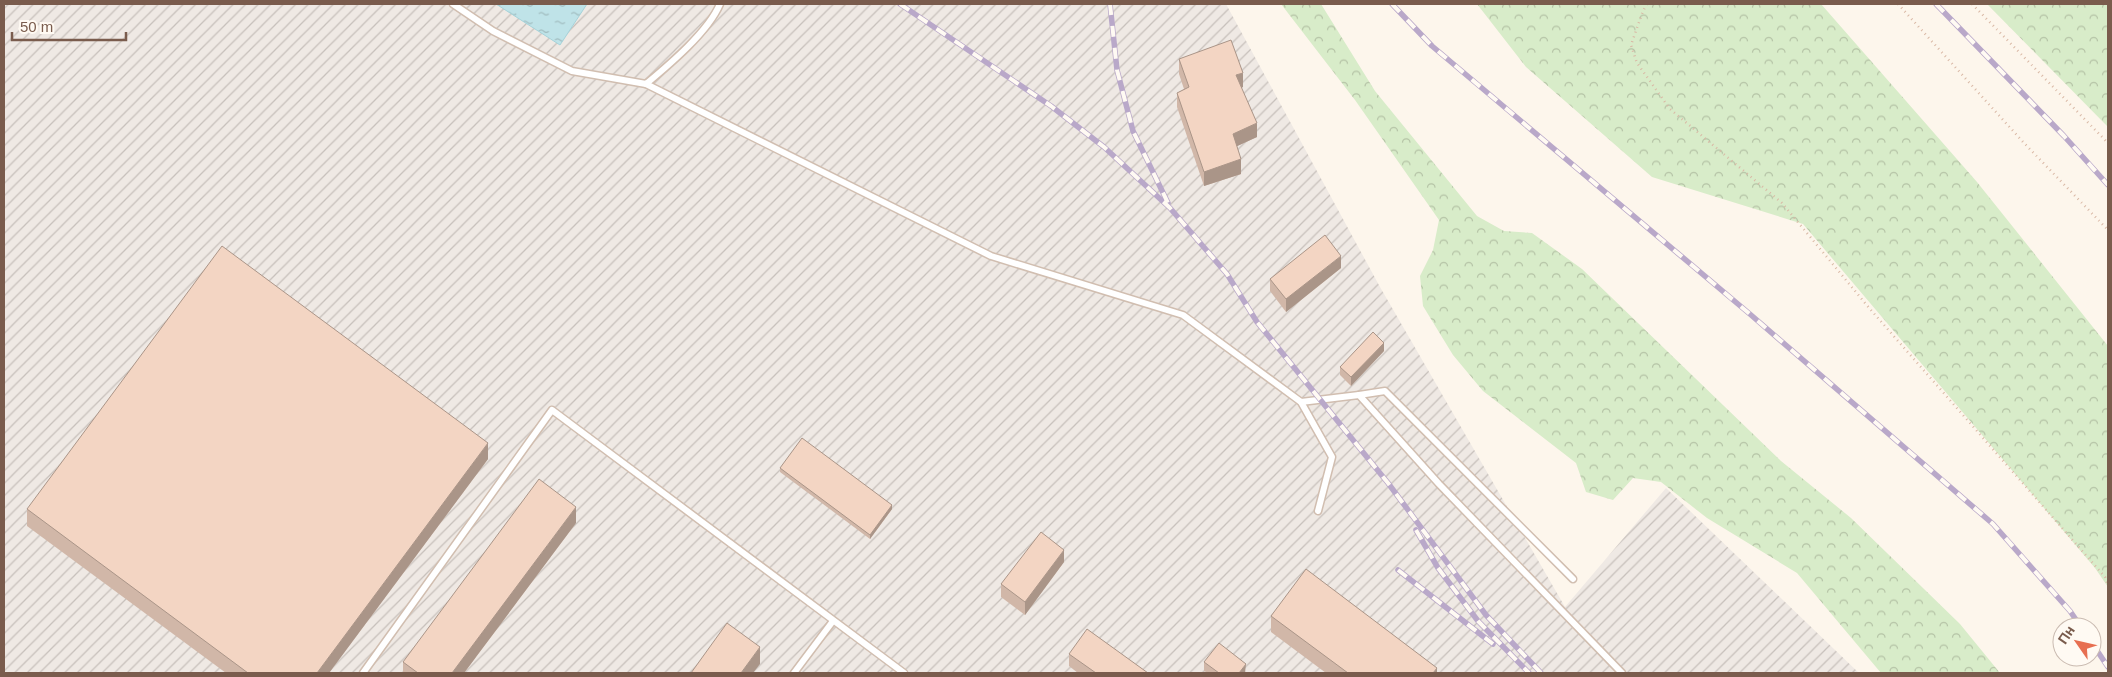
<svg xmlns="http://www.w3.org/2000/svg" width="2112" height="677" font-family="Helvetica,sans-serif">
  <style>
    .industrial { fill: url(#industrial-furrows) }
    .forest { fill: url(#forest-crowns) }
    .water { fill: url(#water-ripples); stroke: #a5d3da }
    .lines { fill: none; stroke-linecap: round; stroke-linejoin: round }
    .service-casing { stroke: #d1beb0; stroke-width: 9 }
    .path { stroke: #d9b8a5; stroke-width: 2.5; stroke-dasharray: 1 4; stroke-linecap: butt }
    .service { stroke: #fff; stroke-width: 6 }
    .rail-casing { stroke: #b9a8c9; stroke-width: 5.5 }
    .rail { stroke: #fffaf3; stroke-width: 4; stroke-dasharray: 11; stroke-linecap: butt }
    .wall { fill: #d1b7a8 }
    .shaded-wall { fill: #aa9588 }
    .building { fill: #f3d5c3; stroke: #aa9588 }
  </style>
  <defs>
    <pattern id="industrial-furrows" width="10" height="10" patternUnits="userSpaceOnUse" patternTransform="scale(1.25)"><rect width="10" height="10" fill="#efe9e4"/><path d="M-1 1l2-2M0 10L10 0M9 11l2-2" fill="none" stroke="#c7c0bb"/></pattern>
    <pattern id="forest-crowns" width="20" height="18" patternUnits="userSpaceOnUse" patternTransform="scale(1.25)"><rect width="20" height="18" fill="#d8ecc9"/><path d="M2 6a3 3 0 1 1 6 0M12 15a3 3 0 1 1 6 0" fill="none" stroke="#b4c2a5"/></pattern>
    <pattern id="water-ripples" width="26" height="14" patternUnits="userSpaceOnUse" patternTransform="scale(1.25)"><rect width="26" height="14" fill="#bfe3e8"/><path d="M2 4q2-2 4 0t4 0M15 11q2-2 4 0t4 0" fill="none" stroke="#a0bbbe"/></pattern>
  </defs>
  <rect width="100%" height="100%" fill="#fdf6ec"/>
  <path class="industrial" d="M4 4H1226L1380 287 1565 607 1666 488 1859 673H4Z"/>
  <g class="forest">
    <path d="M1281 4H1321L1375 91 1477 216 1504 231 1532 233 1582 269 1781 461 1851 518 1960 624 2000 673H1881L1797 573 1707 518 1661 482 1633 478 1613 500 1586 492 1576 463 1483 391 1453 355 1423 306 1420 276 1433 250 1439 220 1355 100Z"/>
    <path d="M1477 4H1821L1977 182 2108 346V587L2095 568 1803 224 1652 177 1526 67Z"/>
    <path d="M1987 4H2108V127Z"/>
  </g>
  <path class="water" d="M496 4H587L560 45Z"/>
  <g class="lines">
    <g class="service-casing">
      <g id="service">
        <path d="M453 4 493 31 572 71 646 84C670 64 708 32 720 4"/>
        <path d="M646 84 991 256 1183 315 1301 402 1332 457 1318 511"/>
        <path d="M1359 395 1385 391 1573 579"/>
        <path d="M1301 402 1359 395 1439 484 1622 673"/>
        <path d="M363 673 552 410 904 673"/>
        <path d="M794 673 833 621"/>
      </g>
    </g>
    <g class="path">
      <path d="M1647 4 1643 11 1631 45 1637 63 1670 109 1782 203 1870 309 2105 577 2108 585"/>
      <path d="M1898 4 2024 143 2108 230"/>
      <path d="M1972 4 2108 143"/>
    </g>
    <use href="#service" class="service"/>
    <g class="rail-casing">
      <g id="rail">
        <path d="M900 4 1051 106 1104 147 1170 208 1227 274 1257 322 1388 483 1486 615 1541 673"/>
        <path d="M1110 4 1117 70 1133 131 1168 203"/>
        <path d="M1392 4 1432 46 1751 315 1993 524 2070 611 2081 627"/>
        <path d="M1936 4 2064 136 2108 185"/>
        <path d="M1416 530 1438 568 1478 621 1529 673"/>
        <path d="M1398 570 1493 644"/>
        <path d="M2092 643 2108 667"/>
      </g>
    </g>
    <use href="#rail" class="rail"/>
  </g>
  <g class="wall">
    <path d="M1179 59 1243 87 1241 88 1257 137 1237 146 1241 174 1204 186 1177 107V93L1184 89 1179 74Z"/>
    <path d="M1341 268 1286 312 1270 291V279Z"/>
    <path d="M1384 351 1351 386 1340 375V367Z"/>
    <path d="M488 459 329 673H226L27 526V509Z"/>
    <path d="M780 468 892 509 870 539 780 472Z"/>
    <path d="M576 523 464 673H403V662Z"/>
    <path d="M1064 562 1025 615 1001 597V584Z"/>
    <path d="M1271 616 1437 673H1326L1271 632Z"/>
    <path d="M1069 654 1148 673H1078L1069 666Z"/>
    <path d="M1204 662 1246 672 1245 673H1208L1204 671Z"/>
  </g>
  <g class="shaded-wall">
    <path d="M1243 73V87L1236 90V75Z"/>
    <path d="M1257 123V137L1233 148V134Z"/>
    <path d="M1241 159V174L1204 186V172Z"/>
    <path d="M1341 256V268L1286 312V299Z"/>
    <path d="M1384 343V351L1351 386V377Z"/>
    <path d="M488 443V459L329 673H317Z"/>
    <path d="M892 505V509L870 539V535Z"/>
    <path d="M576 507V523L464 673H452Z"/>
    <path d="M1064 550V562L1025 615V602Z"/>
    <path d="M760 647V664L753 673H741Z"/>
    <path d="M1246 664 1245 673H1239Z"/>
    <path d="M1437 668V673H1433Z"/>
  </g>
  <g class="building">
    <path d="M1231 40 1243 73 1236 75 1257 123 1233 134 1241 159 1204 172 1177 93 1189 87 1179 59Z"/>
    <path d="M1325 235 1341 256 1286 299 1270 279Z"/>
    <path d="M222 246 488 443 317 673H248L27 509Z"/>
    <path d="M1373 332 1384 343 1351 377 1340 367Z"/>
    <path d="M802 438 892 505 870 535 780 468Z"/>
    <path d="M539 479 576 507 452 673H418L403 662Z"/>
    <path d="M1041 532 1064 550 1025 602 1001 584Z"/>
    <path d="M1306 569 1437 668 1433 673H1348L1271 616Z"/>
    <path d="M727 623 760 647 741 673H691Z"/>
    <path d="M1087 629 1148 673H1096L1069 654Z"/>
    <path d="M1219 643 1246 664 1239 673H1219L1204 662Z"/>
  </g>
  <rect width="2112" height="677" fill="none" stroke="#7a5c4d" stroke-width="10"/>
  <g transform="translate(2077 642) rotate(304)"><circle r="24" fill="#fffaf3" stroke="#cabbb1"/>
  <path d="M0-4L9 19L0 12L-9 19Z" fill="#e76f51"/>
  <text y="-8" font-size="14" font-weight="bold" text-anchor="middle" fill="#7a5c4d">Пн</text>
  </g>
  <path d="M12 32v8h114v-8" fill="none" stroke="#7a5c4d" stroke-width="2.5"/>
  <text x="20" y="32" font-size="15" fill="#7a5c4d" stroke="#fffaf3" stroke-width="4" paint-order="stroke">50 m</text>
</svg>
